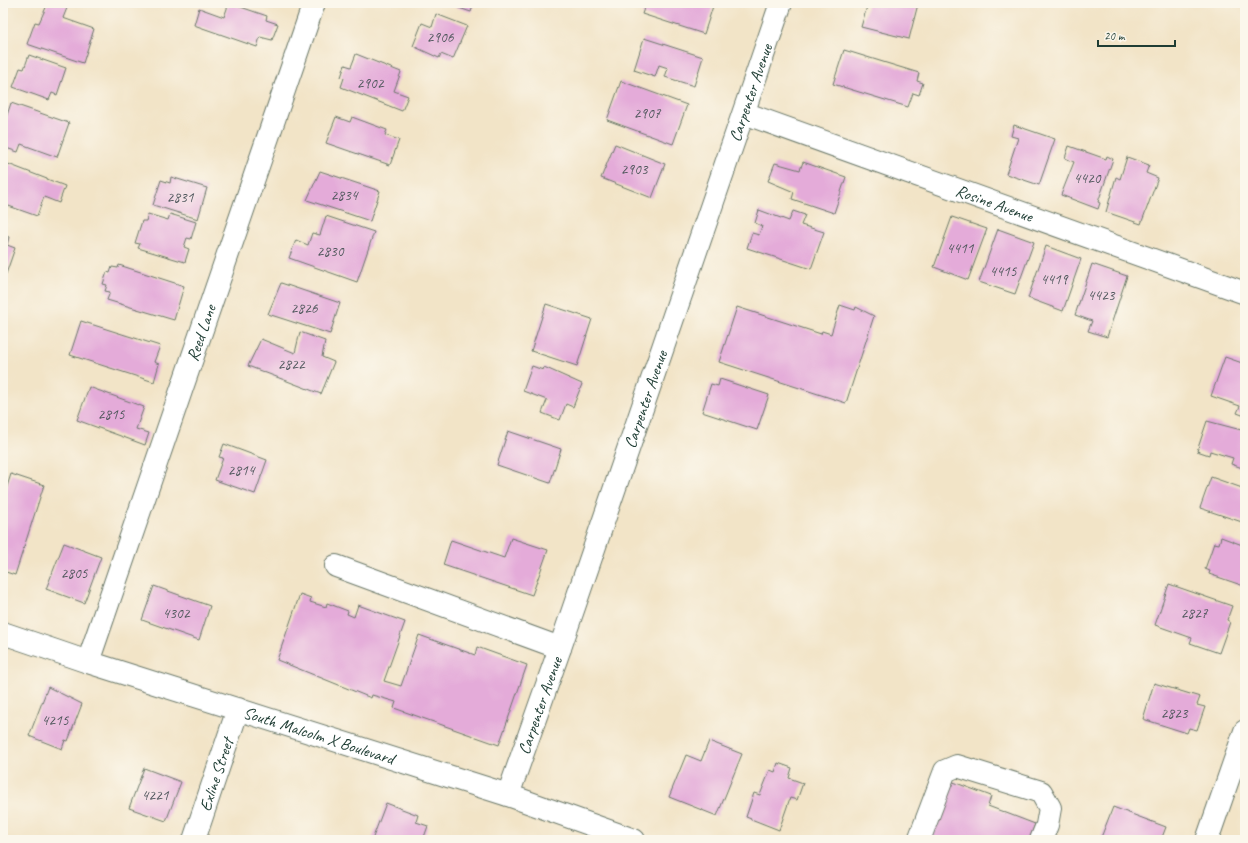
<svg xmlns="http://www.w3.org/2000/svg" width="1248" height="843" font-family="Caveat,sans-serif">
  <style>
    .building { fill: #e4abd9 }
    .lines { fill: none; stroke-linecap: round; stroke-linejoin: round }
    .minor-casing { stroke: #697767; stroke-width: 24 }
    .minor { stroke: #fff; stroke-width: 22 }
    .labels { text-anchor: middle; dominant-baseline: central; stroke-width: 3.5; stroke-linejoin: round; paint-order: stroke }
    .number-label { font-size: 15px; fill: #50585d }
    .street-label { font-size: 17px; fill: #1f3d34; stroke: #fbf7ec }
  </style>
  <rect width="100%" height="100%" fill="#fbf7ec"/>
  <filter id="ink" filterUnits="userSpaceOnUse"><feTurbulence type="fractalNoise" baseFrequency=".025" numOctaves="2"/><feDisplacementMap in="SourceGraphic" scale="8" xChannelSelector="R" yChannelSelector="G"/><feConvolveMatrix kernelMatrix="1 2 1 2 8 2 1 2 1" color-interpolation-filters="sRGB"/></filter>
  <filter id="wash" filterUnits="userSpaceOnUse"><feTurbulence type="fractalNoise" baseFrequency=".012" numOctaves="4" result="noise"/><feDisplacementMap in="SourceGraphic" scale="16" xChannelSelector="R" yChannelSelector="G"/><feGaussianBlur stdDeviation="0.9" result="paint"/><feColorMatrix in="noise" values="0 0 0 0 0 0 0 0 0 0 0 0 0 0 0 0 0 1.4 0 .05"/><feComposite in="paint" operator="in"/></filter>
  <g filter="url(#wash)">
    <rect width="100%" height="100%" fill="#f2e4c7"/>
    <g id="blocks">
      <g class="building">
        <path d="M48 3H69L63 18 94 29 83 63 27 44 35 22 39 23Z"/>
        <path d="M229 3 267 16 266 20 278 24 272 40 260 37 257 47 194 25 199 8 224 17Z"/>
        <path d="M444 3H474L471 12Z"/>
        <path d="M646 3H714L704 34 642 14Z"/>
        <path d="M868 3H913L918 4 909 39 861 27Z"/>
        <path d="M436 14 467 26 453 59 441 54 439 58 413 46 422 23 432 27Z"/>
        <path d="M644 38 703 57 694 86 665 77 668 68 659 65 655 77 634 70Z"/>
        <path d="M844 50 919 73 917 81 923 83 919 95 913 93 908 107 833 84Z"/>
        <path d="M356 54 401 72 394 91 408 96 402 111 341 87 344 78 341 77 345 65 351 67Z"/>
        <path d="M29 55 66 68 57 95 52 93 49 100 13 87 20 68 24 69Z"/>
        <path d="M621 81 687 105 673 144 607 120Z"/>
        <path d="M11 103 69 123 57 157 21 144 18 152 3 147V117L6 118Z"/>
        <path d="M336 117 350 122 352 117 387 130 385 135 399 140 390 165 326 143Z"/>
        <path d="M1014 125 1055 139 1039 185 1006 174 1018 138 1011 136Z"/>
        <path d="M615 144 665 164 652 198 601 178Z"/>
        <path d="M1069 146 1106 159 1107 156 1113 159 1098 202 1100 203 1098 209 1061 195 1074 162 1065 158Z"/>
        <path d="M1127 157 1149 165 1146 173 1158 178 1141 224 1106 212 1116 177 1120 179Z"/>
        <path d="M3 162 65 186 59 203 44 197 37 216 3 204Z"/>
        <path d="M803 162 846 177 834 213 792 199 794 192 768 181 775 163 800 170Z"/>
        <path d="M320 171 380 191 370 221 307 200Z"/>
        <path d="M171 177 207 188 198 219 153 205 161 180 170 183Z"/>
        <path d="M759 210 789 221 793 211 805 215 801 225 824 232 811 269 747 248 752 233 759 235 762 226 755 223Z"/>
        <path d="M148 214 168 220 170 214 196 222 191 239 187 238 184 247 189 249 185 262 138 248 140 244 135 243 142 221H146Z"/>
        <path d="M326 216 374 232 357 282 289 258 296 240 308 245 312 233 320 235Z"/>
        <path d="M952 217 987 229 968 280 934 267Z"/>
        <path d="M998 229 1034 242 1015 294 979 282Z"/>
        <path d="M3 235 9 237 7 245 15 248 6 274 3 273Z"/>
        <path d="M1046 246 1081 259 1063 311 1028 298Z"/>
        <path d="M1092 264 1127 276 1107 337 1088 331 1092 321 1075 315Z"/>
        <path d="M119 265 184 286 174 320 107 300 110 292 105 291 107 285 103 284 107 272 110 273 112 267 118 268Z"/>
        <path d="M281 283 340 303 330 334 268 314Z"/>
        <path d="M546 304 592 319 577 366 531 351Z"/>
        <path d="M840 305 855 310 856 307 874 316 846 403 719 362 737 307 821 334 822 331 831 334Z"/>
        <path d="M81 321 160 346 154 362 159 364 154 382 70 355Z"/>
        <path d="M300 332 325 341 322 357 334 362 321 394 248 366 261 339 295 353Z"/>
        <path d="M1225 357 1245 364V416L1237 413 1240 406 1211 396Z"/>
        <path d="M532 366 543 370 544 367 582 384 573 407 566 404 560 420 542 413 547 400 523 391Z"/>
        <path d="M720 379 769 395 757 430 702 412 711 384 718 386Z"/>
        <path d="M89 387 144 407 136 429 149 433 145 445 77 420Z"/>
        <path d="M1207 421 1245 431V469L1231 464 1233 458 1210 451 1209 455 1197 451Z"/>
        <path d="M508 431 561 449 550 483 497 465Z"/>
        <path d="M224 444 267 460 255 494 215 480 223 458 219 457Z"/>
        <path d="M11 474 44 485 15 575 3 571V499Z"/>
        <path d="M1211 477 1245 489V523L1200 508Z"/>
        <path d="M1221 537 1245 546 1244 586 1209 574 1210 571 1205 569 1214 543 1219 544Z"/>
        <path d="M511 538 548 550 532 595 443 565 451 540 504 558Z"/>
        <path d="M64 543 101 557 84 603 46 589Z"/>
        <path d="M1169 584 1232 606 1227 620 1230 622 1219 653 1190 643 1192 638 1155 625Z"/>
        <path d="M154 586 210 606 199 640 142 620Z"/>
        <path d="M300 594 311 598 310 602 326 607 327 603 348 611 347 614 354 617 358 605 405 622 384 681 401 686 419 635 475 655 477 647 527 665 499 745 394 708 396 702 372 695 371 698 277 660Z"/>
        <path d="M1154 683 1200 697 1197 705 1205 707 1197 730 1189 728 1187 733 1143 719Z"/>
        <path d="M48 687 82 704 68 741 65 740 62 749 29 736Z"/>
        <path d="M709 741 742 754 717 816 669 797 686 755 701 761Z"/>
        <path d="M778 763 792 768 789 778 803 783 797 800 790 798 779 830 746 817 754 793 760 795 770 770 775 772Z"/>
        <path d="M144 768 181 782 166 821 129 808Z"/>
        <path d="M948 780 991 796 988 806 1035 824 1029 840H926Z"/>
        <path d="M386 803 418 815 416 822 428 826 423 840H372Z"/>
        <path d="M1113 807 1166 827 1161 840H1100Z"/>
      </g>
    </g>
  </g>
  <g filter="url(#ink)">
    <use href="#blocks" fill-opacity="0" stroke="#697767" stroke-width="1"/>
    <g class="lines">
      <g class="minor-casing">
        <g id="minor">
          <path id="s1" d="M744 113 1245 293"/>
          <path d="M336 566 560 648"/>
          <path id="s2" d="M3 633 88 662 508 795 634 840"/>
          <path id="s3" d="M88 662 314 3"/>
          <path id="s4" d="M508 795 560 648 781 3"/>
          <path id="s5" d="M194 840 238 709"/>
          <path d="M919 840 945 771 957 766 1041 792 1050 808 1047 825 1041 840"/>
          <path d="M1207 840 1245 731"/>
        </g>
      </g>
      <use href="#minor" class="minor"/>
    </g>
  </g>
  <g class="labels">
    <g class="number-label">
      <text x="440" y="37">2906</text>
      <text x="370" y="83">2902</text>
      <text x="647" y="113">2907</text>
      <text x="634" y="169">2903</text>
      <text x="1087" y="178">4420</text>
      <text x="344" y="195">2834</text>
      <text x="180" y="197">2831</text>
      <text x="960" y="248">4411</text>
      <text x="330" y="251">2830</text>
      <text x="1003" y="271">4415</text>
      <text x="1054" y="279">4419</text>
      <text x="1101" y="295">4423</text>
      <text x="304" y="308">2826</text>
      <text x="291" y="364">2822</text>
      <text x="111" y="414">2815</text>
      <text x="241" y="470">2814</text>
      <text x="74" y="573">2805</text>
      <text x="176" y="613">4302</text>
      <text x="1194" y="613">2827</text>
      <text x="1174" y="713">2823</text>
      <text x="55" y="720">4215</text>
      <text x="155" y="795">4221</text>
    </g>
    <g class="street-label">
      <text stroke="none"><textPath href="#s4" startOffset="743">Carpenter Avenue</textPath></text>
      <text stroke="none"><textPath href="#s1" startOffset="266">Rosine Avenue</textPath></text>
      <text stroke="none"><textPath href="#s3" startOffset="348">Reed Lane</textPath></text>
      <text stroke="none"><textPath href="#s4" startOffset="419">Carpenter Avenue</textPath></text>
      <text stroke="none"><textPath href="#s4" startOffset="95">Carpenter Avenue</textPath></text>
      <text stroke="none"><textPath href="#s2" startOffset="332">South Malcolm X Boulevard</textPath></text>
      <text stroke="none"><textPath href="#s5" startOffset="69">Exline Street</textPath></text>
    </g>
  </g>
  <rect width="1248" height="843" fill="none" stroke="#fbf7ec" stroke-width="16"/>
  <path d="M1098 40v6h77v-6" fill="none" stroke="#1f3d34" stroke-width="2"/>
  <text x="1104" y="40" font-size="12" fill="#1f3d34" stroke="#fbf7ec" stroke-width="3" paint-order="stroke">20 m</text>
</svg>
